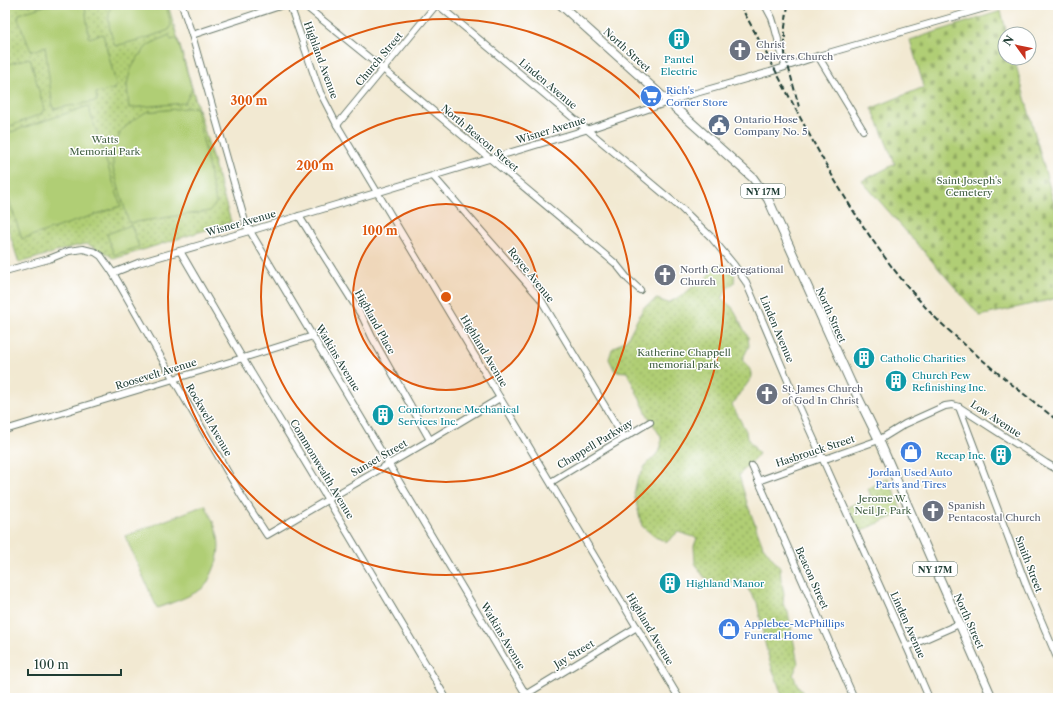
<svg xmlns="http://www.w3.org/2000/svg" width="1063" height="703" font-family="'Libre Caslon Text',serif">
  <style>
    .cemetery { fill: url(#cemetery-stones); stroke: #688654 }
    .park { fill: url(#park-dots); stroke: #688654 }
    .garden { fill: #b0ce74; stroke: #688654 }
    .lines { fill: none; stroke-linecap: round; stroke-linejoin: round }
    .minor-casing { stroke: #69796b; stroke-width: 8 }
    .major-casing { stroke: #69796b; stroke-width: 10 }
    .minor { stroke: #fff; stroke-width: 6 }
    .major { stroke: #fff; stroke-width: 8 }
    .rail { stroke: #1f3d34; stroke-width: 2; stroke-dasharray: 6 3; stroke-linecap: butt }
    .ring { fill: none; stroke: #de580e; stroke-width: 2 }
    .labels { text-anchor: middle; dominant-baseline: central; stroke-width: 3; stroke-linejoin: round; paint-order: stroke }
    .shield { fill: #fff; stroke: #627771; stroke-width: 1 }
    .shield-label { font-size: 9px; font-weight: bold; fill: #1f3d34 }
    .worship-label { font-size: 10px; fill: #5b616d; stroke: #fff; text-anchor: start }
    .street-label { font-size: 10px; fill: #1f3d34; stroke: #fff }
    .culture-label { font-size: 10px; fill: #0d838f; stroke: #fff; text-anchor: start }
    .shop-label { font-size: 10px; fill: #366cbe; stroke: #fff; text-anchor: start }
    .service-label { font-size: 10px; fill: #4e5e75; stroke: #fff; text-anchor: start }
    .park-label { font-size: 10px; fill: #436144; stroke: #fff }
    .centre { fill: #de580e; stroke: #fff; stroke-width: 2 }
    .ring-label { font-size: 12px; text-anchor: middle; font-weight: bold; fill: #de580e; stroke: #fff; stroke-width: 3; stroke-linejoin: round; paint-order: stroke }
  </style>
  <defs>
    <pattern id="cemetery-stones" width="16" height="16" patternUnits="userSpaceOnUse"><rect width="16" height="16" fill="#b0ce74"/><path d="M2 7V4a2 2 0 0 1 4 0v3zM10 15v-3a2 2 0 0 1 4 0v3z" fill="#8fa860"/></pattern>
    <pattern id="park-dots" width="8" height="8" patternUnits="userSpaceOnUse"><rect width="8" height="8" fill="#b0ce74"/><path d="M2 2h.1M6 6h.1" fill="none" stroke="#8fa860" stroke-width="1.8" stroke-linecap="round"/></pattern>
  </defs>
  <rect width="100%" height="100%" fill="#fff"/>
  <filter id="ink" filterUnits="userSpaceOnUse"><feTurbulence type="fractalNoise" baseFrequency=".025" numOctaves="2"/><feDisplacementMap in="SourceGraphic" scale="8" xChannelSelector="R" yChannelSelector="G"/><feConvolveMatrix kernelMatrix="1 2 1 2 8 2 1 2 1" color-interpolation-filters="sRGB"/></filter>
  <filter id="wash" filterUnits="userSpaceOnUse"><feTurbulence type="fractalNoise" baseFrequency=".012" numOctaves="4" result="noise"/><feDisplacementMap in="SourceGraphic" scale="16" xChannelSelector="R" yChannelSelector="G"/><feGaussianBlur stdDeviation="0.9" result="paint"/><feColorMatrix in="noise" values="0 0 0 0 0 0 0 0 0 0 0 0 0 0 0 0 0 1.4 0 .05"/><feComposite in="paint" operator="in"/></filter>
  <g filter="url(#wash)">
    <rect width="100%" height="100%" fill="#f2e9d2"/>
    <path class="cemetery" d="M1001 11 1007 34H1005V58H1014L1058 218V298L980 316 862 181 895 164 872 108 924 87 910 40Z"/>
    <g class="park">
      <path d="M9 5H168L231 222 114 259 104 252 87 244 76 246 19 263 5 219V7Z"/>
      <path d="M724 264C733 269 736 272 734 283L727 288 722 299 732 307 748 337 749 346 742 360C758 375 750 380 739 394 737 398 735 402 732 405L746 431 747 438 759 454 739 475 747 503 763 546 780 568 781 580 784 593 783 604 788 612 798 664 793 675 797 684 805 696H814L812 698H783L770 662 765 643 757 602 747 588 735 578 724 587 704 577 695 563 694 546 697 538 678 532 667 542 655 537 642 526 634 494 637 480 647 463 655 456 661 448V437L648 416 627 372 615 371 609 359 612 349 627 339 644 307 657 299 668 303 683 295 695 285 705 280 714 266Z"/>
      <path d="M888 478 903 512 859 532 848 507 871 496 868 489Z"/>
    </g>
    <g class="garden">
      <path d="M47 5H85L89 38 103 34 116 84 114 89 96 93 97 101 53 109 45 46 37 50 31 51 18 19 19 14Z"/>
      <path d="M111 5H166L171 25 169 30 146 38 115 46C110 31 106 21 111 5Z"/>
      <path d="M169 35 171 40 177 38 192 89 185 103 129 108 127 84 131 69 138 57 148 45Z"/>
      <path d="M30 58 44 109 41 114 5 128V65Z"/>
      <path d="M88 106 121 206 22 239 5 188V134Z"/>
      <path d="M196 107 216 203 210 211 129 223 113 168V151L121 131 132 121 146 112Z"/>
      <path d="M131 225 139 247 114 255 107 234Z"/>
      <path d="M205 505C218 530 225 546 212 573 210 577 208 583 205 586 203 588 201 589 200 590 186 598 172 603 157 608L125 536Z"/>
    </g>
  </g>
  <g filter="url(#ink)">
    <g class="lines">
      <g class="minor-casing">
        <g id="minor">
          <path d="M182 5 192 35 246 225 250 231 528 698"/>
          <path d="M290 5 320 92 337 125 679 698"/>
          <path d="M304 5 383 69 616 264 628 279 640 290"/>
          <path d="M438 5 682 209 711 237 734 265 746 282 794 395 907 647 929 698"/>
          <path d="M765 5 772 18 775 28 785 66"/>
          <path d="M192 35 283 5"/>
          <path d="M818 56 863 130"/>
          <path d="M337 125 436 5"/>
          <path d="M433 176 540 298 624 438"/>
          <path d="M299 216 363 318 372 337 430 440"/>
          <path d="M180 251 240 354 331 505 446 698"/>
          <path d="M5 271 49 259 69 251 83 249 95 252 101 256 113 273 174 380 241 495 267 535 430 440 500 398"/>
          <path d="M113 273 138 263 256 229 592 128 689 95 770 72 818 56 995 5"/>
          <path d="M959 407 1027 587 1058 660"/>
          <path d="M5 430 243 358 313 336"/>
          <path d="M752 466 854 698"/>
          <path d="M758 481 822 458H828L879 440 905 424 945 406 952 405 959 407 1046 463 1058 470"/>
          <path d="M551 482 650 422"/>
          <path d="M907 647 959 624"/>
          <path d="M520 698 637 627"/>
        </g>
      </g>
      <g class="major-casing">
        <path id="major" d="M561 5 753 178 768 199 851 383 879 440 992 698"/>
      </g>
      <use href="#minor" class="minor"/>
      <use href="#major" class="major"/>
      <g class="rail">
        <path d="M740 5C758 38 776 71 793 104 830 174 868 243 921 302 936 320 954 335 971 350 999 375 1029 398 1058 421"/>
        <path d="M788 5 785 27V54L799 107"/>
      </g>
    </g>
  </g>
  <circle cx="446" cy="297" r="93" fill="#de580e" fill-opacity=".12"/>
  <g class="ring">
    <circle cx="446" cy="297" r="93"/>
    <circle cx="446" cy="297" r="185"/>
    <circle cx="446" cy="297" r="278"/>
  </g>
  <defs>
    <g id="building-disc" transform="scale(1.15)"><circle r="9.5" fill="#0f9aa8" stroke="#fff"/><path d="M-4-6H4V6H1V3H-1V6H-4ZM-2.5-4.3h1.7v1.8h-1.7ZM.8-4.3h1.7v1.8H.8ZM-2.5-1h1.7V.8h-1.7ZM.8-1h1.7V.8H.8Z" fill="#fff"/></g>
    <g id="church-disc" transform="scale(1.15)"><circle r="9.5" fill="#6b7280" stroke="#fff"/><path d="M-1.2-6h2.4v3.5h3.3v2.4h-3.3V6h-2.4V-.1h-3.3v-2.4h3.3Z" fill="#fff"/></g>
    <g id="supermarket-disc" transform="scale(1.15)"><circle r="9.5" fill="#3f7fe0" stroke="#fff"/><path d="M-6-5.5h2.5l.6 2H6L4.5 2H-2.5L-4.4-4H-6ZM-1.5 3.2a1.3 1.3 0 1 0 .1 0ZM3 3.2a1.3 1.3 0 1 0 .1 0Z" fill="#fff"/></g>
    <g id="civic-disc" transform="scale(1.15)"><circle r="9.5" fill="#5c6f8a" stroke="#fff"/><path d="M-.6-6.5H3V-4.5H.6V-3L4-1V1h2V6H-6V1h2V-1L-.6-3ZM-1.2 2.5V6h2.4V2.5Z" fill="#fff"/></g>
    <g id="shop-disc" transform="scale(1.15)"><circle r="9.5" fill="#3f7fe0" stroke="#fff"/><path d="M-5-2.5h2.3a2.7 3.5 0 0 1 5.4 0H5L5.5 6h-11ZM-1.5-2.5h3a1.5 2.3 0 0 0-3 0Z" fill="#fff"/></g>
  </defs>
  <g fill-rule="evenodd">
    <use href="#building-disc" x="679" y="39"/>
    <use href="#church-disc" x="740" y="50"/>
    <use href="#supermarket-disc" x="651" y="96"/>
    <use href="#civic-disc" x="719" y="125"/>
    <use href="#church-disc" x="665" y="275"/>
    <use href="#building-disc" x="864" y="358"/>
    <use href="#building-disc" x="896" y="381"/>
    <use href="#church-disc" x="767" y="394"/>
    <use href="#building-disc" x="383" y="415"/>
    <use href="#shop-disc" x="911" y="452"/>
    <use href="#building-disc" x="1001" y="455"/>
    <use href="#church-disc" x="933" y="511"/>
    <use href="#building-disc" x="670" y="583"/>
    <use href="#shop-disc" x="729" y="629"/>
  </g>
  <g class="labels">
    <g class="shield">
      <rect x="741" y="184" width="44" height="14" rx="3"/>
      <rect x="913" y="562" width="44" height="14" rx="3"/>
    </g>
    <g class="shield-label">
      <text x="763" y="191">NY 17M</text>
      <text x="935" y="569">NY 17M</text>
    </g>
    <g class="worship-label">
      <text x="756" y="44">Christ<tspan x="756" dy="12">Delivers Church</tspan></text>
      <text x="680" y="269">North Congregational<tspan x="680" dy="12">Church</tspan></text>
      <text x="782" y="388">St. James Church<tspan x="782" dy="12">of God In Christ</tspan></text>
      <text x="948" y="505">Spanish<tspan x="948" dy="12">Pentacostal Church</tspan></text>
    </g>
    <g class="street-label">
      <text transform="translate(627 50) rotate(42)">North Street</text>
      <text transform="translate(379 59) rotate(-50)">Church Street</text>
      <text transform="translate(321 60) rotate(70)">Highland Avenue</text>
      <text transform="translate(548 84) rotate(40)">Linden Avenue</text>
      <text transform="translate(551 130) rotate(-17)">Wisner Avenue</text>
      <text transform="translate(480 138) rotate(40)">North Beacon Street</text>
      <text transform="translate(241 223) rotate(-16)">Wisner Avenue</text>
      <text transform="translate(531 275) rotate(51)">Royce Avenue</text>
      <text transform="translate(831 315) rotate(66)">North Street</text>
      <text transform="translate(375 322) rotate(61)">Highland Place</text>
      <text transform="translate(777 329) rotate(67)">Linden Avenue</text>
      <text transform="translate(484 351) rotate(59)">Highland Avenue</text>
      <text transform="translate(338 358) rotate(59)">Watkins Avenue</text>
      <text transform="translate(156 374) rotate(-17)">Roosevelt Avenue</text>
      <text transform="translate(996 419) rotate(33)">Low Avenue</text>
      <text transform="translate(209 420) rotate(60)">Rockwell Avenue</text>
      <text transform="translate(595 444) rotate(-31)">Chappell Parkway</text>
      <text transform="translate(815 451) rotate(-18)">Hasbrouck Street</text>
      <text transform="translate(379 458) rotate(-30)">Sunset Street</text>
      <text transform="translate(322 469) rotate(59)">Commonwealth Avenue</text>
      <text transform="translate(1029 564) rotate(69)">Smith Street</text>
      <text transform="translate(812 578) rotate(66)">Beacon Street</text>
      <text transform="translate(969 621) rotate(66)">North Street</text>
      <text transform="translate(908 625) rotate(66)">Linden Avenue</text>
      <text transform="translate(650 629) rotate(59)">Highland Avenue</text>
      <text transform="translate(503 636) rotate(59)">Watkins Avenue</text>
      <text transform="translate(574 654) rotate(-31)">Jay Street</text>
    </g>
    <g class="culture-label">
      <text x="679" y="59" text-anchor="middle">Pantel<tspan x="679" dy="12">Electric</tspan></text>
      <text x="880" y="358">Catholic Charities</text>
      <text x="912" y="375">Church Pew<tspan x="912" dy="12">Refinishing Inc.</tspan></text>
      <text x="398" y="409">Comfortzone Mechanical<tspan x="398" dy="12">Services Inc.</tspan></text>
      <text x="986" y="455" text-anchor="end">Recap Inc.</text>
      <text x="686" y="583">Highland Manor</text>
    </g>
    <g class="shop-label">
      <text x="666" y="90">Rich's<tspan x="666" dy="12">Corner Store</tspan></text>
      <text x="911" y="472" text-anchor="middle">Jordan Used Auto<tspan x="911" dy="12">Parts and Tires</tspan></text>
      <text x="744" y="623">Applebee-McPhillips<tspan x="744" dy="12">Funeral Home</tspan></text>
    </g>
    <g class="service-label">
      <text x="734" y="119">Ontario Hose<tspan x="734" dy="12">Company No. 5</tspan></text>
    </g>
    <g class="park-label">
      <text x="105" y="139">Watts<tspan x="105" dy="12">Memorial Park</tspan></text>
      <text x="969" y="180">Saint Joseph's<tspan x="969" dy="12">Cemetery</tspan></text>
      <text x="684" y="352">Katherine Chappell<tspan x="684" dy="12">memorial park</tspan></text>
      <text x="883" y="498">Jerome W.<tspan x="883" dy="12">Neil Jr. Park</tspan></text>
    </g>
  </g>
  <circle cx="446" cy="297" r="6" class="centre"/>
  <g class="ring-label">
    <text x="249" y="105">300 m</text>
    <text x="315" y="170">200 m</text>
    <text x="380" y="235">100 m</text>
  </g>
  <rect width="1063" height="703" fill="none" stroke="#fff" stroke-width="20"/>
  <g transform="translate(1017 46) rotate(303)"><circle r="19" fill="#ffffff" stroke="#a5b1ae"/>
  <path d="M0-3L7 15L0 10L-7 15Z" fill="#c8321e"/>
  <text y="-6" font-size="11" font-weight="bold" text-anchor="middle" fill="#1f3d34">N</text>
  </g>
  <path d="M28 669v6h93v-6" fill="none" stroke="#1f3d34" stroke-width="2"/>
  <text x="34" y="669" font-size="12" fill="#1f3d34" stroke="#ffffff" stroke-width="3" paint-order="stroke">100 m</text>
</svg>
